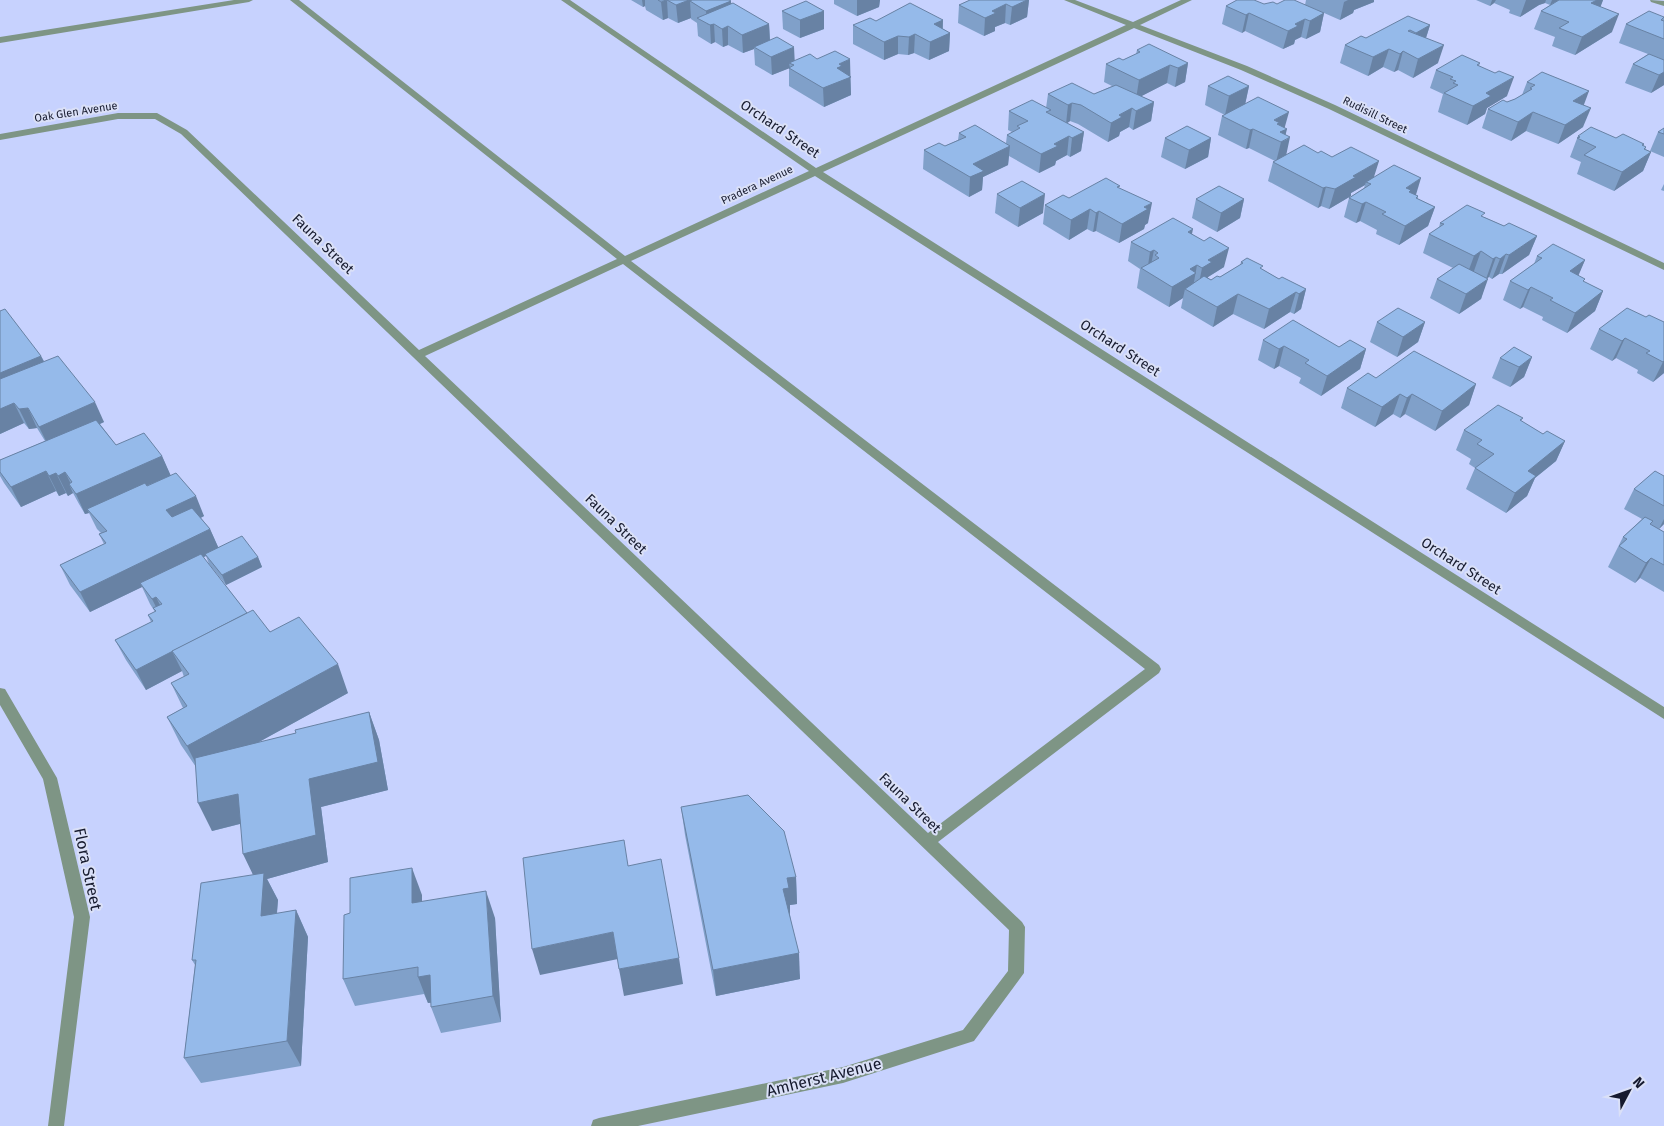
<svg xmlns="http://www.w3.org/2000/svg" width="1664" height="1126" font-family="'Fira Sans',sans-serif">
  <style>
    .lines { fill: none; stroke-linecap: round; stroke-linejoin: round }
    .minor { fill: #7e9585; fill-rule: evenodd }
    .wall { fill: #80a0c9 }
    .shaded-wall { fill: #6882a4 }
    .building { fill: #95baea; stroke: #6882a4 }
    .labels { text-anchor: middle; dominant-baseline: central; stroke-width: 4; stroke-linejoin: round; paint-order: stroke }
    .far-street-label { font-size: 11px; fill: #161a2e; stroke: #dae0f7 }
    .street-label { font-size: 14px; fill: #161a2e; stroke: #dae0f7 }
    .near-street-label { font-size: 16px; fill: #161a2e; stroke: #dae0f7 }
  </style>
  <rect width="100%" height="100%" fill="#c7d2fe"/>
  <g class="lines">
    <g class="minor">
      <path d="M234 0H253L249 2 0 43V37Z"/>
      <path d="M290 0H299L625 256 809 171 561 0H570L816 168 1126 25 1064 0H1075L1133 22 1181 0H1192L1140 25 1247 66 1335 105 1664 263V270L1329 109 1241 70 1134 28 823 172 1664 707V719L815 176 631 261 1159 665 1161 669 1159 673 938 842 1022 922 1025 927 1024 973 974 1041 843 1083 638 1126H591L593 1120 599 1118 843 1067 963 1030 1008 971 1009 930 181 134 155 119H118L0 140V134L118 113H157L187 130 419 350 617 259ZM623 264 1145 669 928 833 425 356Z"/>
      <path d="M1650 0 1664 1V6L1651 2Z"/>
      <path d="M0 688 5 689 57 778 90 917 64 1126H48L74 917 43 779 0 705Z"/>
    </g>
  </g>
  <g class="wall">
    <path d="M631 0H729L731 4 769 24 770 40 794 61 817 59 850 76 851 95 824 107 789 86V68L772 75 755 65 754 49 743 53 728 45 723 47 715 42 711 44 698 36 697 23 691 19V18L678 23 668 18 663 20 646 10 645 6 643 7Z"/>
    <path d="M834 0H880L879 7 857 16 834 4Z"/>
    <path d="M970 0H1029L1027 17 1010 25 1005 23 995 27V31L984 36 958 23 959 5Z"/>
    <path d="M1306 0H1374V2L1354 10 1353 13 1340 20 1306 5 1324 13 1320 32 1306 39 1301 37 1295 40 1294 44 1283 49 1245 31 1242 33 1222 24 1226 6 1277 4 1305 5Z"/>
    <path d="M1476 0H1603L1600 7 1612 32 1575 55 1552 46 1555 37 1534 29 1541 11 1550 5 1545 3 1539 5 1520 17 1509 13 1510 10 1494 3 1490 6Z"/>
    <path d="M782 11H824V29L800 38 783 29Z"/>
    <path d="M1664 17V85L1651 93 1625 83 1633 64 1648 54 1619 43 1626 24Z"/>
    <path d="M943 20V29L950 33 949 51 929 60 914 53 908 55 898 54 884 60 853 44V25Z"/>
    <path d="M1430 25 1426 38 1438 63 1413 78 1398 70 1394 72 1383 67 1368 76 1340 63 1345 45 1366 38Z"/>
    <path d="M1137 50 1188 63 1185 82 1175 87 1167 83 1141 96 1154 102 1151 121 1133 130 1129 127 1120 132 1119 136 1108 142 1078 124 1070 121 1067 123 1084 132 1081 151 1070 157 1067 155 1056 161 1055 165 1039 173 1009 156 1008 165 983 177 982 190 969 197 923 169 924 150 945 146 958 140 959 133 1006 143 1007 135 1012 132 1008 130 1009 111 1046 108 1048 94H1094L1112 86 1104 82 1106 64 1123 60 1136 54Z"/>
    <path d="M1480 63 1479 66 1507 96 1487 108 1485 114 1467 125 1438 112 1443 94 1430 88 1436 70Z"/>
    <path d="M1527 82 1584 106 1583 127 1558 144 1526 131 1511 141 1482 128 1488 109 1515 99 1522 95Z"/>
    <path d="M1208 86H1249L1245 104 1285 128 1286 155 1318 153 1418 196V199L1435 207 1428 226 1399 245 1376 234 1377 230 1360 221 1356 223 1344 217 1349 198 1364 188 1365 185 1351 193V196L1329 209 1321 206 1318 208 1268 181 1273 162 1275 161 1249 148 1246 149 1218 135 1222 116 1225 115 1205 105Z"/>
    <path d="M1664 128V157L1650 151 1658 132Z"/>
    <path d="M1578 136 1616 138 1644 144 1643 146 1646 147 1645 149 1651 152 1643 171 1614 191 1577 174 1581 162 1570 157Z"/>
    <path d="M1165 138H1211L1208 157 1185 169 1161 157Z"/>
    <path d="M1664 184V191L1661 190Z"/>
    <path d="M1119 188 1148 223 1145 225 1144 229 1119 243 1096 231 1093 232 1087 229 1069 240 1043 224 1045 205 1069 198Z"/>
    <path d="M997 194 1043 213 1018 227 995 213Z"/>
    <path d="M1196 199H1244L1240 218 1217 232 1192 218Z"/>
    <path d="M1484 217 1504 226 1537 236 1529 255 1502 274H1499L1492 279 1489 277 1487 278 1481 299 1459 314 1430 298 1437 279 1453 268 1423 253 1429 234 1439 228 1440 223Z"/>
    <path d="M1192 234 1224 267 1208 277V278L1211 280 1220 277 1240 265 1241 262 1262 269 1279 279 1306 289 1301 309 1294 314 1290 312 1264 329 1233 314 1213 327 1181 308 1183 298 1169 307 1137 288 1140 269 1128 261 1131 242Z"/>
    <path d="M1537 256 1585 260 1578 275 1584 282 1603 291 1595 311 1567 333 1542 320 1543 317 1523 307 1520 309 1503 300 1510 281 1534 264Z"/>
    <path d="M0 311 41 356 44 361 104 422 100 424 116 445 162 456 170 475 204 516 201 518 210 529 218 547 258 557 262 567 226 585 209 564 206 556 203 557 247 613 348 693 257 743 296 733 369 712 379 740 388 790 321 807 328 862 267 879 278 900 277 914 296 910 308 937 301 1066 201 1083 184 1058 195 965 192 960 253 875 240 824 212 831 196 767 181 745 167 717 183 708 171 683 184 677 182 671 146 690 126 660 115 640 151 622 148 615 155 612 150 604 142 587 90 612 70 585 60 565 104 544 99 534 101 533 97 529 89 513 85 514 79 504 73 493 68 496 66 493 59 496 56 491 21 507 4 483 0 476V460L45 441 37 428 29 429 24 423 0 434Z"/>
    <path d="M1646 317 1664 322V373L1653 382 1637 373 1638 370 1616 358 1612 361 1590 349 1599 329Z"/>
    <path d="M1377 322H1425L1418 342 1397 357 1370 342Z"/>
    <path d="M1263 340 1339 347 1366 349 1360 369 1321 396 1299 383 1301 378 1279 366 1274 369 1258 360Z"/>
    <path d="M1532 357 1524 377 1510 387 1492 378 1500 358Z"/>
    <path d="M1376 378 1476 384 1469 405 1435 431 1405 414 1400 418 1393 414 1375 427 1341 408 1347 388Z"/>
    <path d="M1523 418 1521 421 1543 434 1565 441 1556 461 1535 478 1527 496 1506 513 1466 489 1475 468 1469 464 1471 459 1456 450 1464 430Z"/>
    <path d="M1664 476V524L1659 529 1664 532V592L1640 578 1635 583 1608 567 1623 537 1642 519 1624 509 1634 489Z"/>
    <path d="M681 807 796 877 797 904 790 905V915L800 979 716 996 685 835Z"/>
    <path d="M422 895V902L495 918 501 1022 441 1033 431 1007V1003H428L424 994 355 1006 343 979 350 913Z"/>
  </g>
  <g class="shaded-wall">
    <path d="M642 0H645V6L643 7Z"/>
    <path d="M667 0 668 18 663 20 661 2Z"/>
    <path d="M689 0 731 1 732 19 714 24 715 42 711 44 710 25 707 24 706 11 690 1 691 18 678 23 676 5Z"/>
    <path d="M857 0H880L879 7 857 16Z"/>
    <path d="M1027 0H1029L1027 17 1010 25 1012 7Z"/>
    <path d="M1348 0H1374V2L1354 10 1353 13 1340 20 1344 2Z"/>
    <path d="M1492 0H1496L1494 3 1490 6Z"/>
    <path d="M1526 0H1546L1545 3 1539 5 1520 17Z"/>
    <path d="M1552 0H1559L1550 5Z"/>
    <path d="M1597 0H1603L1598 14 1591 3Z"/>
    <path d="M1006 4 1005 23 995 27V31L984 36 985 18 992 11Z"/>
    <path d="M824 11V29L800 38V20Z"/>
    <path d="M1249 13 1245 31 1242 33 1246 15Z"/>
    <path d="M1324 13 1320 32 1306 39 1310 21Z"/>
    <path d="M1619 14 1612 32 1575 55 1582 37Z"/>
    <path d="M1305 19 1301 37 1295 40 1294 44 1283 49 1288 31 1295 24Z"/>
    <path d="M943 20 942 36 950 33 949 51 929 60 930 42 934 24Z"/>
    <path d="M769 24 770 42 754 47V49L743 53 742 35Z"/>
    <path d="M1430 25 1424 44 1411 51 1416 33Z"/>
    <path d="M728 26V45L723 47 722 29Z"/>
    <path d="M915 34 914 53 908 55 909 37Z"/>
    <path d="M898 36V54L884 60V42Z"/>
    <path d="M1444 45 1438 63 1413 78 1418 59Z"/>
    <path d="M794 47 795 66 789 63 790 68 772 75 771 57Z"/>
    <path d="M1389 49 1383 67 1368 76 1373 57Z"/>
    <path d="M1403 51 1398 70 1394 72 1400 54Z"/>
    <path d="M850 59 851 95 824 107 823 88 837 68 839 64Z"/>
    <path d="M1188 63 1185 82 1175 87 1178 68Z"/>
    <path d="M1170 65 1167 83 1136 99 1139 80Z"/>
    <path d="M1664 72V85L1651 93 1659 75Z"/>
    <path d="M1514 77 1507 96 1487 108 1485 114 1467 125 1473 106 1486 93Z"/>
    <path d="M1249 86 1245 105 1225 115 1229 96Z"/>
    <path d="M1589 91 1582 110 1573 101Z"/>
    <path d="M1154 102 1151 121 1133 130 1136 111Z"/>
    <path d="M1072 103 1070 121 1066 124 1068 105Z"/>
    <path d="M1132 108 1129 127 1120 132 1119 136 1108 142 1111 123 1119 115Z"/>
    <path d="M1591 108 1583 127 1558 144 1565 125Z"/>
    <path d="M1289 112 1284 130 1287 129 1284 141 1290 137 1286 156 1276 162 1281 142 1274 120Z"/>
    <path d="M1533 112 1526 131 1511 141 1518 122Z"/>
    <path d="M1253 129 1249 148 1246 149 1250 130Z"/>
    <path d="M1084 132 1081 151 1070 157 1072 138Z"/>
    <path d="M1069 136 1067 155 1056 161 1055 165 1039 173 1041 154 1054 144Z"/>
    <path d="M1211 138 1208 157 1185 169 1189 150Z"/>
    <path d="M1644 144 1637 162 1644 149 1646 147 1641 159 1651 152 1643 171 1614 191 1622 172 1642 145Z"/>
    <path d="M1010 146 1008 165 983 177 982 190 969 197 970 177 973 164Z"/>
    <path d="M1379 161 1373 180 1366 182 1365 185 1351 193V196L1329 209 1335 189 1353 176Z"/>
    <path d="M1421 178 1415 198 1406 188Z"/>
    <path d="M1326 187 1321 206 1318 208 1323 188Z"/>
    <path d="M1045 194 1043 213 1018 227 1020 208Z"/>
    <path d="M1244 199 1240 218 1217 232 1221 213Z"/>
    <path d="M1366 202 1360 221 1356 223 1362 204Z"/>
    <path d="M1152 203 1148 223 1145 225 1144 229 1119 243 1122 224 1144 207Z"/>
    <path d="M1435 207 1428 226 1399 245 1405 226Z"/>
    <path d="M1090 209 1087 229 1069 240 1071 220Z"/>
    <path d="M1099 211 1096 231 1093 232 1096 213Z"/>
    <path d="M1193 229 1189 248 1188 232Z"/>
    <path d="M1537 236 1529 255 1502 274 1509 255Z"/>
    <path d="M1229 248 1224 267 1208 277 1207 282 1198 288 1202 268 1208 260Z"/>
    <path d="M1154 250 1150 270 1147 272 1150 252Z"/>
    <path d="M1481 251 1474 271 1467 275 1474 256Z"/>
    <path d="M1506 254 1499 274 1492 279 1500 259Z"/>
    <path d="M1496 257 1489 277 1486 279 1493 259Z"/>
    <path d="M1585 260 1577 279 1570 271Z"/>
    <path d="M1197 265 1192 293 1185 289 1183 298 1169 307 1172 287 1190 269Z"/>
    <path d="M1488 279 1481 299 1459 314 1466 294Z"/>
    <path d="M1531 287 1523 307 1520 309 1528 290Z"/>
    <path d="M1306 289 1301 309 1294 314 1299 294Z"/>
    <path d="M1603 291 1595 311 1567 333 1575 313Z"/>
    <path d="M1296 292 1290 312 1264 329 1269 309Z"/>
    <path d="M1238 294 1233 314 1213 327 1217 307Z"/>
    <path d="M1425 322 1418 342 1397 357 1403 337Z"/>
    <path d="M1625 338 1616 358 1612 361 1622 341Z"/>
    <path d="M1284 346 1279 366 1274 369 1279 349Z"/>
    <path d="M1366 349 1360 369 1321 396 1327 376Z"/>
    <path d="M41 356 51 376 0 397V373Z"/>
    <path d="M1532 357 1524 377 1510 387 1519 367Z"/>
    <path d="M1664 361V373L1653 382 1663 362Z"/>
    <path d="M1476 384 1469 405 1435 431 1442 411Z"/>
    <path d="M1400 394 1393 414 1375 427 1382 407Z"/>
    <path d="M1412 394 1405 414 1400 418 1407 398Z"/>
    <path d="M95 402 104 422 49 447 39 427Z"/>
    <path d="M14 403 24 423 0 434V409Z"/>
    <path d="M28 408 37 428 29 429 19 409Z"/>
    <path d="M1565 441 1556 461 1535 478 1527 496 1506 513 1515 493 1528 471Z"/>
    <path d="M162 456 171 476 87 509 89 513 85 514 76 494Z"/>
    <path d="M46 471 56 491 21 507 11 487Z"/>
    <path d="M65 472 75 492 69 484 73 493 68 496 58 476Z"/>
    <path d="M56 473 66 493 59 496 49 476Z"/>
    <path d="M196 496 204 516 175 530 166 510Z"/>
    <path d="M1664 519V524L1659 529Z"/>
    <path d="M210 529 219 549 205 554 206 556 143 587 140 583 142 587 90 612 80 592Z"/>
    <path d="M258 557 262 567 226 585 222 575Z"/>
    <path d="M1651 558 1640 578 1635 583 1646 563Z"/>
    <path d="M156 597 166 617 162 619 152 599Z"/>
    <path d="M172 651 182 671 146 690 136 670Z"/>
    <path d="M338 664 348 693 201 774 187 746Z"/>
    <path d="M369 712 379 740 388 790 321 807 328 862 267 879 278 900 274 943 261 916 256 881 243 854Z"/>
    <path d="M238 794 251 821 212 831 198 803Z"/>
    <path d="M412 868 422 895V930L412 903Z"/>
    <path d="M796 877 797 904 790 905V915L785 916 783 889 787 878Z"/>
    <path d="M486 891 495 918 501 1022 493 996Z"/>
    <path d="M296 910 308 937 301 1066 287 1041Z"/>
    <path d="M613 932 618 959 540 975 532 949Z"/>
    <path d="M799 953 800 979 716 996 713 970Z"/>
    <path d="M679 958 683 984 624 996 619 969Z"/>
    <path d="M430 975 439 1001 428 1003 418 977Z"/>
  </g>
  <g class="building">
    <path d="M658 0H666L661 2Z"/>
    <path d="M667 0H689L676 5Z"/>
    <path d="M692 0H729L731 1 706 11 690 1Z"/>
    <path d="M970 0H1027L1012 7 1006 4 992 11 996 13 985 18 959 5Z"/>
    <path d="M1237 0H1254L1264 4 1273 2 1277 4 1285 0H1294L1324 13 1310 21 1305 19 1295 24 1298 26 1288 31 1249 13 1246 15 1226 6Z"/>
    <path d="M1559 0H1597L1591 3 1619 14 1582 37 1559 28 1569 22 1541 11Z"/>
    <path d="M806 1 824 11 800 20 782 11Z"/>
    <path d="M733 3 769 24 742 35 728 26 722 29 714 24 710 25 697 18Z"/>
    <path d="M910 3 943 20 934 24 950 33 930 42 915 34 909 37 898 36 884 42 853 25 870 18 876 21Z"/>
    <path d="M1649 11 1664 17 1661 20 1664 21V39L1626 24Z"/>
    <path d="M1408 16 1430 25 1416 33 1410 30 1408 31 1444 45 1418 59 1403 51 1400 54 1389 49 1373 57 1345 45 1361 36 1366 38Z"/>
    <path d="M777 37 794 47 771 57 754 47Z"/>
    <path d="M1149 44 1188 63 1178 68 1170 65 1139 80 1106 64 1119 58 1123 60 1140 52 1137 50Z"/>
    <path d="M835 51 850 59 839 64 842 66 837 68 851 77 823 88 789 68 794 65 789 63 810 54 817 59Z"/>
    <path d="M1649 54 1664 60V72L1659 75 1633 64Z"/>
    <path d="M1462 55 1480 63 1477 65 1495 73 1499 71 1514 77 1486 93 1491 96 1473 106 1444 93 1458 85 1453 83 1456 81 1450 79 1453 77 1436 70Z"/>
    <path d="M1542 72 1589 91 1573 101 1591 108 1565 125 1533 112 1518 122 1488 109 1503 100 1507 102 1515 99 1532 89 1530 88 1535 85 1527 82Z"/>
    <path d="M1228 76 1249 86 1229 96 1208 86Z"/>
    <path d="M1072 83 1094 94 1116 85 1154 102 1136 111 1132 108 1119 115 1122 117 1111 123 1081 105 1072 103 1068 105 1048 94Z"/>
    <path d="M1258 97 1289 112 1274 120 1280 123 1277 124 1287 129 1280 132 1290 137 1281 142 1253 129 1250 130 1222 116Z"/>
    <path d="M1032 100 1051 110 1046 112 1084 132 1072 138 1069 136 1054 144 1058 146 1041 154 1007 135 1020 128 1017 126 1028 121 1009 111Z"/>
    <path d="M975 125 1010 146 973 164 984 171 970 177 924 150 939 143 945 146 966 137 959 133Z"/>
    <path d="M1187 126 1211 138 1189 150 1165 138Z"/>
    <path d="M1591 127 1616 138 1623 134 1644 144 1642 145 1646 147 1644 149 1651 152 1622 172 1584 155 1596 147 1577 138 1580 137 1578 136Z"/>
    <path d="M1664 128V134L1658 132Z"/>
    <path d="M1304 145 1318 153 1321 151 1332 157 1351 147 1379 161 1353 176 1356 177 1335 189 1326 187 1323 188 1273 162Z"/>
    <path d="M1394 165 1421 178 1406 188 1411 190 1409 192 1418 196 1416 198 1435 207 1405 226 1382 214 1386 212 1366 202 1362 204 1349 198 1371 184 1366 182Z"/>
    <path d="M1106 178 1120 186 1117 187 1152 203 1144 207 1148 209 1122 224 1099 211 1096 213 1090 209 1071 220 1045 205 1063 195 1069 198Z"/>
    <path d="M1022 181 1045 194 1020 208 997 194Z"/>
    <path d="M1219 186 1244 199 1221 213 1196 199Z"/>
    <path d="M1467 205 1485 213 1481 216 1504 226 1509 223 1537 236 1509 255 1506 254 1500 259 1496 257 1493 259 1481 251 1474 256 1429 234 1444 224 1440 223Z"/>
    <path d="M1173 218 1193 229 1188 232 1204 241 1210 237 1229 248 1208 260 1212 262 1202 268 1197 265 1190 269 1196 273 1172 287 1141 268 1159 258 1155 255 1158 253 1154 250 1150 252 1131 242Z"/>
    <path d="M1553 244 1585 260 1570 271 1585 279 1583 281 1603 291 1575 313 1550 300 1553 298 1531 287 1528 290 1510 281 1542 258 1537 256Z"/>
    <path d="M1247 258 1263 266 1260 268 1279 279 1282 277 1306 289 1299 294 1296 292 1269 309 1238 294 1217 307 1185 289 1204 276 1211 280 1217 276 1220 277 1243 263 1241 262Z"/>
    <path d="M1459 264 1488 279 1466 294 1437 279Z"/>
    <path d="M1398 308 1425 322 1403 337 1377 322Z"/>
    <path d="M1627 308 1646 317 1649 315 1664 322V361L1663 362 1646 353 1650 351 1625 338 1622 341 1599 329Z"/>
    <path d="M5 309 41 356 0 373V311Z"/>
    <path d="M1293 320 1339 347 1350 340 1366 349 1327 376 1305 363 1309 360 1284 346 1279 349 1263 340Z"/>
    <path d="M1514 347 1532 357 1519 367 1500 358Z"/>
    <path d="M1414 351 1476 384 1442 411 1412 394 1407 398 1400 394 1382 407 1347 388 1368 373 1376 378Z"/>
    <path d="M58 356 95 402 39 427 28 408 19 409 14 403 0 409V379Z"/>
    <path d="M1498 405 1523 418 1520 420 1543 434 1547 431 1565 441 1528 471 1536 476 1515 493 1475 468 1494 454 1477 444 1482 440 1464 430Z"/>
    <path d="M96 420 116 445 144 433 162 456 76 494 69 484 72 482 65 472 58 476 56 473 49 476 46 471 11 487 0 472V460Z"/>
    <path d="M1655 471 1664 476V506L1634 489Z"/>
    <path d="M176 473 196 496 166 510 172 517 192 508 210 529 80 592 60 565 106 543 99 534 107 531 87 509 145 483 147 486Z"/>
    <path d="M1645 517 1653 521 1650 524 1664 532V565L1651 558 1646 563 1619 546 1627 539 1623 537Z"/>
    <path d="M242 536 258 557 222 575 205 554Z"/>
    <path d="M201 554 247 613 136 670 115 640 153 621 148 615 156 611 153 608 162 604 156 597 152 599 140 583Z"/>
    <path d="M253 610 270 632 299 617 338 664 187 746 167 717 187 706 171 683 189 674 172 651Z"/>
    <path d="M369 712 378 762 309 779 316 835 243 854 238 794 198 803 195 758 296 733 295 730Z"/>
    <path d="M748 795 784 831 796 877 787 878 789 888 783 889 799 953 713 970 681 807Z"/>
    <path d="M624 840 628 866 661 859 679 958 619 969 613 932 532 949 523 858Z"/>
    <path d="M412 868V903L486 891 493 996 431 1007 430 975 418 977V967L343 979 344 915 350 913V878Z"/>
    <path d="M264 873 261 916 296 910 287 1041 184 1058 196 960H192L201 883Z"/>
  </g>
  <g class="labels">
    <g class="far-street-label">
      <text transform="translate(76 112) rotate(-9)">Oak Glen Avenue</text>
      <text transform="translate(1375 115) rotate(26)">Rudisill Street</text>
      <text transform="translate(757 185) rotate(-25)">Pradera Avenue</text>
    </g>
    <g class="street-label">
      <text transform="translate(780 129) rotate(34)">Orchard Street</text>
      <text transform="translate(323 244) rotate(44)">Fauna Street</text>
      <text transform="translate(1120 348) rotate(33)">Orchard Street</text>
      <text transform="translate(616 524) rotate(44)">Fauna Street</text>
      <text transform="translate(1461 566) rotate(33)">Orchard Street</text>
      <text transform="translate(910 803) rotate(44)">Fauna Street</text>
    </g>
    <g class="near-street-label">
      <text transform="translate(88 869) rotate(78)">Flora Street</text>
      <text transform="translate(824 1077) rotate(-14)">Amherst Avenue</text>
    </g>
  </g>
  <g transform="translate(1629 1091) rotate(49)" stroke="#dae0f7" stroke-width="4" paint-order="stroke">
  <path d="M0-4L9 19L0 12L-9 19Z" fill="#161a2e"/>
  <text y="-8" font-size="14" font-weight="bold" text-anchor="middle" fill="#161a2e">N</text>
  </g>
</svg>
